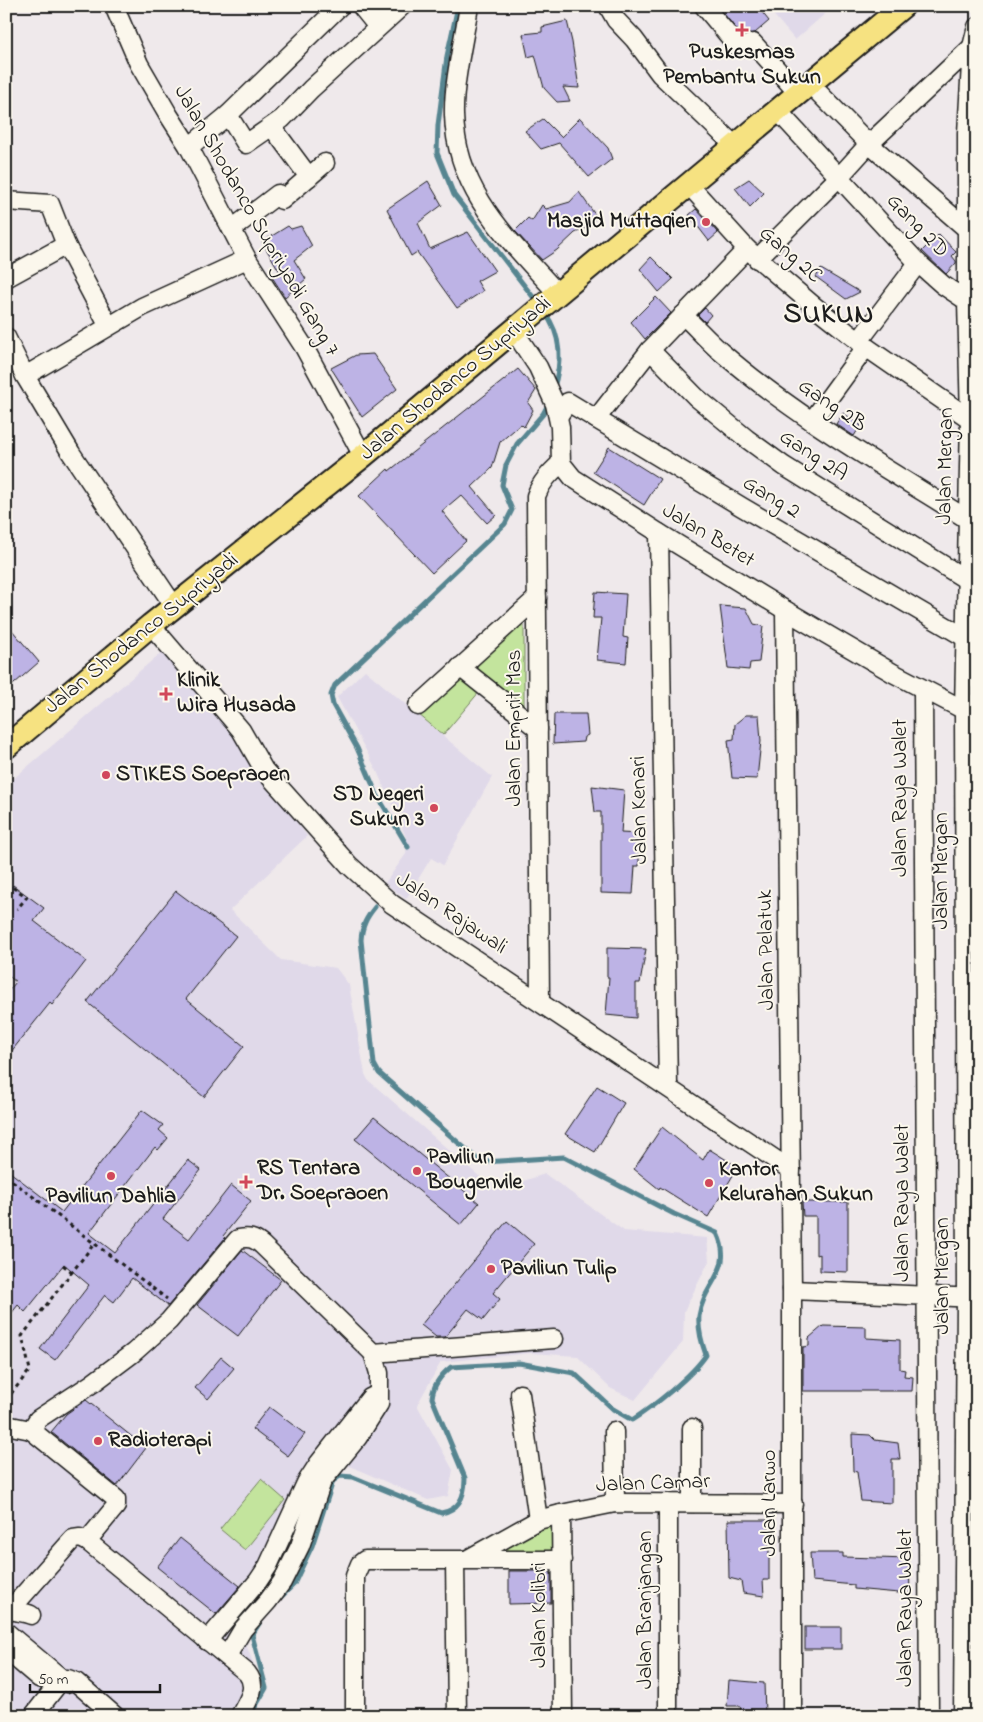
<svg xmlns="http://www.w3.org/2000/svg" width="983" height="1722" font-family="'Indie Flower',sans-serif">
  <style>
    .built { fill: #e0d9e9 }
    .green { fill: #c3e49d; stroke: #70805c }
    .lines { fill: none; stroke-linecap: round; stroke-linejoin: round }
    .stream { stroke: #578590; stroke-width: 5 }
    .building { fill: #bdb3e5; stroke: #1c1c1c }
    .minor-casing { stroke: #1c1c1c; stroke-width: 21 }
    .major-casing { stroke: #1c1c1c; stroke-width: 26 }
    .path { stroke: #1c1c1c; stroke-width: 3; stroke-dasharray: 4 4; stroke-linecap: butt }
    .minor { stroke: #fbf7ec; stroke-width: 18 }
    .major { stroke: #f6e281; stroke-width: 22 }
    .poi-dot { fill: #d1495b; stroke: #fbf7ec; stroke-width: 2 }
    .labels { text-anchor: middle; dominant-baseline: central; stroke-width: 4; stroke-linejoin: round; paint-order: stroke }
    .poi-label { font-size: 22px; font-weight: bold; fill: #1c1c1c; stroke: #fbf7ec; text-anchor: start }
    .street-label { font-size: 22px; fill: #1c1c1c; stroke: #fbf7ec }
    .district-label { font-size: 28px; font-weight: bold; letter-spacing: 1px; fill: #1c1c1c; stroke: #fbf7ec }
  </style>
  <rect width="100%" height="100%" fill="#efe9eb"/>
  <filter id="ink" filterUnits="userSpaceOnUse"><feTurbulence type="fractalNoise" baseFrequency=".02" numOctaves="2"/><feDisplacementMap in="SourceGraphic" scale="10" xChannelSelector="R" yChannelSelector="G"/><feConvolveMatrix kernelMatrix="1 2 1 2 8 2 1 2 1" color-interpolation-filters="sRGB"/></filter>
  <g filter="url(#ink)">
    <g class="built">
      <path d="M766 6H834L795 40Z"/>
      <path d="M162 652 237 737 254 766 307 836 230 910 281 960 336 968 349 985 365 1074 368 1080 495 1190 545 1174 624 1231 707 1238 709 1261 684 1311 683 1342 635 1400 610 1388 577 1356 531 1353 441 1362 417 1405 453 1470 448 1496 428 1500 347 1465 326 1481 246 1644 261 1685 246 1716H6V785Z"/>
      <path d="M365 670 492 777 443 865 431 858 406 899 385 883 406 854 407 839 376 769 337 697Z"/>
    </g>
    <g class="green">
      <path d="M524 621V707L473 669 474 662Z"/>
      <path d="M458 679H462L480 691 443 735 418 714Z"/>
      <path d="M261 1479 285 1500 245 1550 220 1529Z"/>
      <path d="M553 1524 556 1552 501 1553 502 1550Z"/>
    </g>
    <g class="lines">
      <g class="stream">
        <path d="M458 6 447 56 438 125 437 153 454 195 537 302"/>
        <path d="M545 313C562 336 562 364 553 390"/>
        <path d="M408 847 377 795 357 748 333 705 331 695 335 685 505 524 512 510 502 485 506 465 517 444 543 414 549 403"/>
        <path d="M280 1598 294 1584 312 1546 333 1481 340 1476 353 1477 441 1513C459 1510 465 1497 465 1478L432 1398C433 1385 441 1375 451 1367L519 1363 574 1373 613 1409 632 1420C654 1406 692 1376 706 1355 702 1344 698 1328 699 1316 704 1281 735 1271 717 1233L674 1214 564 1157 484 1162 477 1159 379 1073 374 1064 361 940C362 926 366 918 375 907"/>
        <path d="M250 1716 266 1688 252 1635 260 1622"/>
        <path d="M972 1716 977 1435"/>
      </g>
    </g>
    <g class="building">
      <path d="M731 6H757L769 21 755 33 742 36 723 13Z"/>
      <path d="M567 21 572 42 579 88 563 87 570 101 557 102 544 88 535 55 528 57 523 34 542 32V27Z"/>
      <path d="M580 118 608 148 612 159 589 177 559 143 541 149 525 131 543 119 561 137Z"/>
      <path d="M749 179 764 193 750 207 735 188Z"/>
      <path d="M428 181 442 205 418 223 430 249 468 232 495 271 477 281 483 291 457 308 417 252 411 256 387 209Z"/>
      <path d="M579 192 596 216 590 226 575 233 557 250 542 260 515 231 528 218 532 221 542 205 546 209 570 202Z"/>
      <path d="M696 209 718 233 709 241 689 215Z"/>
      <path d="M288 226 291 229 301 226 312 246 294 260 306 279 285 297 272 277 280 272 262 242Z"/>
      <path d="M939 234 956 252 952 256 956 261V263L946 274 922 251Z"/>
      <path d="M651 257 673 279 659 292 640 269Z"/>
      <path d="M821 269 860 292 846 299 816 277Z"/>
      <path d="M656 297 671 313 645 339 631 322Z"/>
      <path d="M705 308 711 315 705 322 698 315Z"/>
      <path d="M373 354 397 389 362 417 331 368 356 355Z"/>
      <path d="M518 369 536 390 528 403 533 410 524 427 521 424 500 442 492 468 472 487 496 515 487 523 461 495 442 511 466 541 432 573 359 496 388 469 389 471Z"/>
      <path d="M843 413 861 425 854 436 836 424Z"/>
      <path d="M609 447 660 479 644 505 593 472Z"/>
      <path d="M595 592 626 594 623 637 628 638 626 663 597 660 601 618H593Z"/>
      <path d="M720 606 746 608 754 624 763 626 759 662 750 663 749 670 728 668Z"/>
      <path d="M6 623 39 662 6 691Z"/>
      <path d="M554 714H586L588 735 584 737 583 742 553 744Z"/>
      <path d="M746 715H759L761 741 757 779 732 778 728 740 734 739 735 724Z"/>
      <path d="M592 786 624 790 621 833 639 834V866H635L633 894 601 893V812H595Z"/>
      <path d="M13 885 44 908 34 921 86 961 52 1005 50 1003 6 1058V994L16 982 6 974V894Z"/>
      <path d="M176 891 236 936 186 999 244 1046 204 1097 87 1002Z"/>
      <path d="M607 948 646 949 640 983H636V1018L606 1015 609 977H607Z"/>
      <path d="M597 1086 624 1103 595 1152 565 1134Z"/>
      <path d="M142 1110 163 1125 159 1130 168 1138 158 1150 155 1147 89 1233 115 1253 188 1160 201 1170 163 1219 189 1239 231 1185 251 1201 223 1236 225 1238 168 1306 132 1278 114 1302 105 1295 55 1360 40 1349 89 1285 64 1264 25 1312 18 1305 6 1320V1169L62 1212Z"/>
      <path d="M374 1117 479 1203 461 1225 355 1139Z"/>
      <path d="M662 1127 703 1160 709 1149 738 1167 708 1217 660 1187 659 1189 634 1169Z"/>
      <path d="M802 1202H848V1272L820 1271V1254L816 1255V1216H803Z"/>
      <path d="M507 1221 534 1244 493 1293 500 1299 483 1320 468 1309 445 1337H436L421 1325Z"/>
      <path d="M242 1250 281 1280 238 1336 197 1305Z"/>
      <path d="M823 1326 866 1327V1338L900 1340V1369L905 1370 904 1376 913 1377 912 1391H803V1347L809 1346V1338Z"/>
      <path d="M221 1357 234 1368 208 1399 195 1388Z"/>
      <path d="M86 1400 146 1448 117 1486 51 1432 66 1414Z"/>
      <path d="M269 1407 305 1434 288 1456 252 1429Z"/>
      <path d="M852 1434 870 1435 875 1440 898 1443 900 1459H892V1503L861 1501 857 1472 853 1471Z"/>
      <path d="M728 1520H769V1580H763L764 1596 743 1593 741 1581 729 1578Z"/>
      <path d="M180 1538 240 1586 216 1614 157 1567Z"/>
      <path d="M810 1553H843V1557L909 1559 910 1594 854 1589V1585L812 1581Z"/>
      <path d="M509 1571H548L551 1573V1603L509 1604Z"/>
      <rect x="805" y="1627" width="36" height="22"/>
      <path d="M729 1680 764 1683 765 1714 741 1712 740 1706H727Z"/>
    </g>
    <g class="lines">
      <g class="minor-casing">
        <g id="minor">
          <path d="M114 6 139 64 168 114 189 147 247 259 304 347 363 456"/>
          <path d="M361 6 378 27"/>
          <path d="M469 6C464 39 453 83 454 115 456 193 510 240 558 294"/>
          <path d="M608 6 616 20 634 39 660 74 735 146"/>
          <path d="M704 6 739 48 753 43 798 93"/>
          <path d="M810 84 869 144 968 230"/>
          <path d="M777 110 918 263 943 285 967 301"/>
          <path d="M228 115 246 144 282 119 311 89 402 6"/>
          <path d="M272 127 309 177"/>
          <path d="M189 147 228 115 340 6"/>
          <path d="M688 184 747 249 814 306 866 347 970 419"/>
          <path d="M6 201 50 204 66 245 108 325"/>
          <path d="M232 229 278 194 282 200 325 163"/>
          <path d="M757 259 840 176 869 144 972 47"/>
          <path d="M6 278 66 245"/>
          <path d="M683 315C696 327 708 341 721 352 796 417 884 467 967 519"/>
          <path d="M514 331 538 367 555 404 560 427 561 463 573 478 659 533 785 610 893 673 964 710"/>
          <path d="M6 337 25 376"/>
          <path d="M859 341 918 263"/>
          <path d="M650 350 696 397 747 439 784 466 967 580"/>
          <path d="M559 415 568 402 742 507 966 638"/>
          <path d="M596 419 650 350 747 249"/>
          <path d="M812 421 866 347"/>
          <path d="M659 533 668 1086"/>
          <path d="M174 606 71 453 25 376 142 307 247 259"/>
          <path d="M785 610 792 1290V1716"/>
          <path d="M151 625 241 730 264 770 349 865 392 904 791 1170"/>
          <path d="M460 667 538 729"/>
          <path d="M923 690 929 1716"/>
          <path d="M418 706 537 598"/>
          <path d="M540 1002 536 496C541 482 550 473 561 463"/>
          <path d="M792 1290 977 1298"/>
          <path d="M520 1394 538 1520"/>
          <path d="M6 1425 31 1430"/>
          <path d="M614 1431 615 1503"/>
          <path d="M668 1503V1716"/>
          <path d="M692 1503V1428"/>
          <path d="M561 1514 563 1716"/>
          <path d="M468 1559 538 1520 561 1514 615 1503 793 1504"/>
          <path d="M455 1561 457 1716"/>
          <path d="M6 1607C14 1613 22 1611 31 1615"/>
          <path d="M10 1610 73 1539 80 1538 87 1541"/>
          <path d="M6 1632 67 1683"/>
          <path d="M207 1641 258 1581 268 1566 306 1483 319 1463 370 1398 376 1395"/>
          <path d="M6 1650 39 1678 48 1680 68 1679 76 1682 115 1716"/>
          <path d="M227 1656 243 1629 268 1601 282 1582 300 1546 322 1481 358 1437 379 1404V1373L373 1353 554 1339"/>
          <path d="M33 1716 62 1679"/>
          <path d="M240 1716C247 1701 259 1688 247 1673L87 1541 116 1506V1499L31 1430 38 1419 93 1383 133 1353 169 1321 238 1239C249 1237 254 1238 262 1245L373 1353"/>
          <path d="M355 1716V1576L360 1564 365 1560H562"/>
          <path d="M963 1716 966 1298 964 710 970 419 967 301V133L972 47 977 27"/>
        </g>
      </g>
      <g class="major-casing">
        <path id="major" d="M6 747 151 625 363 456 903 6"/>
      </g>
      <g class="path">
        <path d="M6 883 27 897 17 909"/>
        <path d="M6 1176 167 1299"/>
        <path d="M6 1187 12 1180"/>
        <path d="M63 1265 72 1272"/>
        <path d="M6 1400 30 1370 22 1336 94 1244"/>
      </g>
      <use href="#minor" class="minor"/>
      <use href="#major" class="major"/>
    </g>
  </g>
  <g class="poi-dot">
    <path d="M739.5 22.5h5v5h5v5h-5v5h-5v-5h-5v-5h5z"/>
    <circle cx="706" cy="222" r="5"/>
    <path d="M163.5 686.5h5v5h5v5h-5v5h-5v-5h-5v-5h5z"/>
    <circle cx="106" cy="775" r="5"/>
    <circle cx="434" cy="808" r="5"/>
    <circle cx="417" cy="1171" r="5"/>
    <circle cx="111" cy="1176" r="5"/>
    <path d="M243.5 1174.5h5v5h5v5h-5v5h-5v-5h-5v-5h5z"/>
    <circle cx="709" cy="1183" r="5"/>
    <circle cx="491" cy="1269" r="5"/>
    <circle cx="98" cy="1441" r="5"/>
  </g>
  <g class="labels">
    <g class="poi-label">
      <text x="742" y="53" text-anchor="middle">Puskesmas<tspan x="742" dy="25">Pembantu Sukun</tspan></text>
      <text x="696" y="222" text-anchor="end">Masjid Muttaqien</text>
      <text x="177" y="681">Klinik<tspan x="177" dy="25">Wira Husada</tspan></text>
      <text x="116" y="775">STIKES Soepraoen</text>
      <text x="424" y="795" text-anchor="end">SD Negeri<tspan x="424" dy="25">Sukun 3</tspan></text>
      <text x="427" y="1158">Paviliun<tspan x="427" dy="25">Bougenvile</tspan></text>
      <text x="257" y="1169">RS Tentara<tspan x="257" dy="25">Dr. Soepraoen</tspan></text>
      <text x="719" y="1170">Kantor<tspan x="719" dy="25">Kelurahan Sukun</tspan></text>
      <text x="111" y="1197" text-anchor="middle">Paviliun Dahlia</text>
      <text x="501" y="1269">Paviliun Tulip</text>
      <text x="108" y="1441">Radioterapi</text>
    </g>
    <g class="street-label">
      <text transform="translate(256 221) rotate(60)">Jalan Shodanco Supriyadi Gang 7</text>
      <text transform="translate(917 226) rotate(46)">Gang 2D</text>
      <text transform="translate(790 255) rotate(41)">Gang 2C</text>
      <text transform="translate(456 379) rotate(-40)">Jalan Shodanco Supriyadi</text>
      <text transform="translate(832 406) rotate(34)">Gang 2B</text>
      <text transform="translate(813 456) rotate(33)">Gang 2A</text>
      <text transform="translate(946 466) rotate(-89)">Jalan Mergan</text>
      <text transform="translate(771 498) rotate(31)">Gang 2</text>
      <text transform="translate(708 536) rotate(31)">Jalan Betet</text>
      <text transform="translate(142 634) rotate(-39)">Jalan Shodanco Supriyadi</text>
      <text transform="translate(515 728) rotate(-90)">Jalan Emprit Mas</text>
      <text transform="translate(901 798) rotate(-90)">Jalan Raya Walet</text>
      <text transform="translate(640 810) rotate(-91)">Jalan Kenari</text>
      <text transform="translate(942 871) rotate(-90)">Jalan Mergan</text>
      <text transform="translate(451 914) rotate(34)">Jalan Rajawali</text>
      <text transform="translate(767 950) rotate(-91)">Jalan Pelatuk</text>
      <text transform="translate(903 1203) rotate(-90)">Jalan Raya Walet</text>
      <text transform="translate(943 1276) rotate(-90)">Jalan Mergan</text>
      <text transform="translate(653 1484) rotate(-2)">Jalan Camar</text>
      <text transform="translate(770 1503) rotate(-90)">Jalan Larwo</text>
      <text transform="translate(906 1608) rotate(-90)">Jalan Raya Walet</text>
      <text transform="translate(646 1610) rotate(-90)">Jalan Branjangan</text>
      <text transform="translate(540 1615) rotate(-90)">Jalan Kolibri</text>
    </g>
    <g class="district-label">
      <text x="829" y="315">SUKUN</text>
    </g>
  </g>
  <rect width="983" height="1722" fill="none" stroke="#fbf7ec" stroke-width="25"/>
  <rect x="12" y="12" width="958" height="1697" fill="none" stroke="#1c1c1c" stroke-width="2" filter="url(#ink)"/>
  <path d="M30 1684v8h130v-8" fill="none" stroke="#1c1c1c" stroke-width="2.5"/>
  <text x="38" y="1684" font-size="15" fill="#1c1c1c" stroke="#fbf7ec" stroke-width="4" paint-order="stroke">50 m</text>
</svg>
